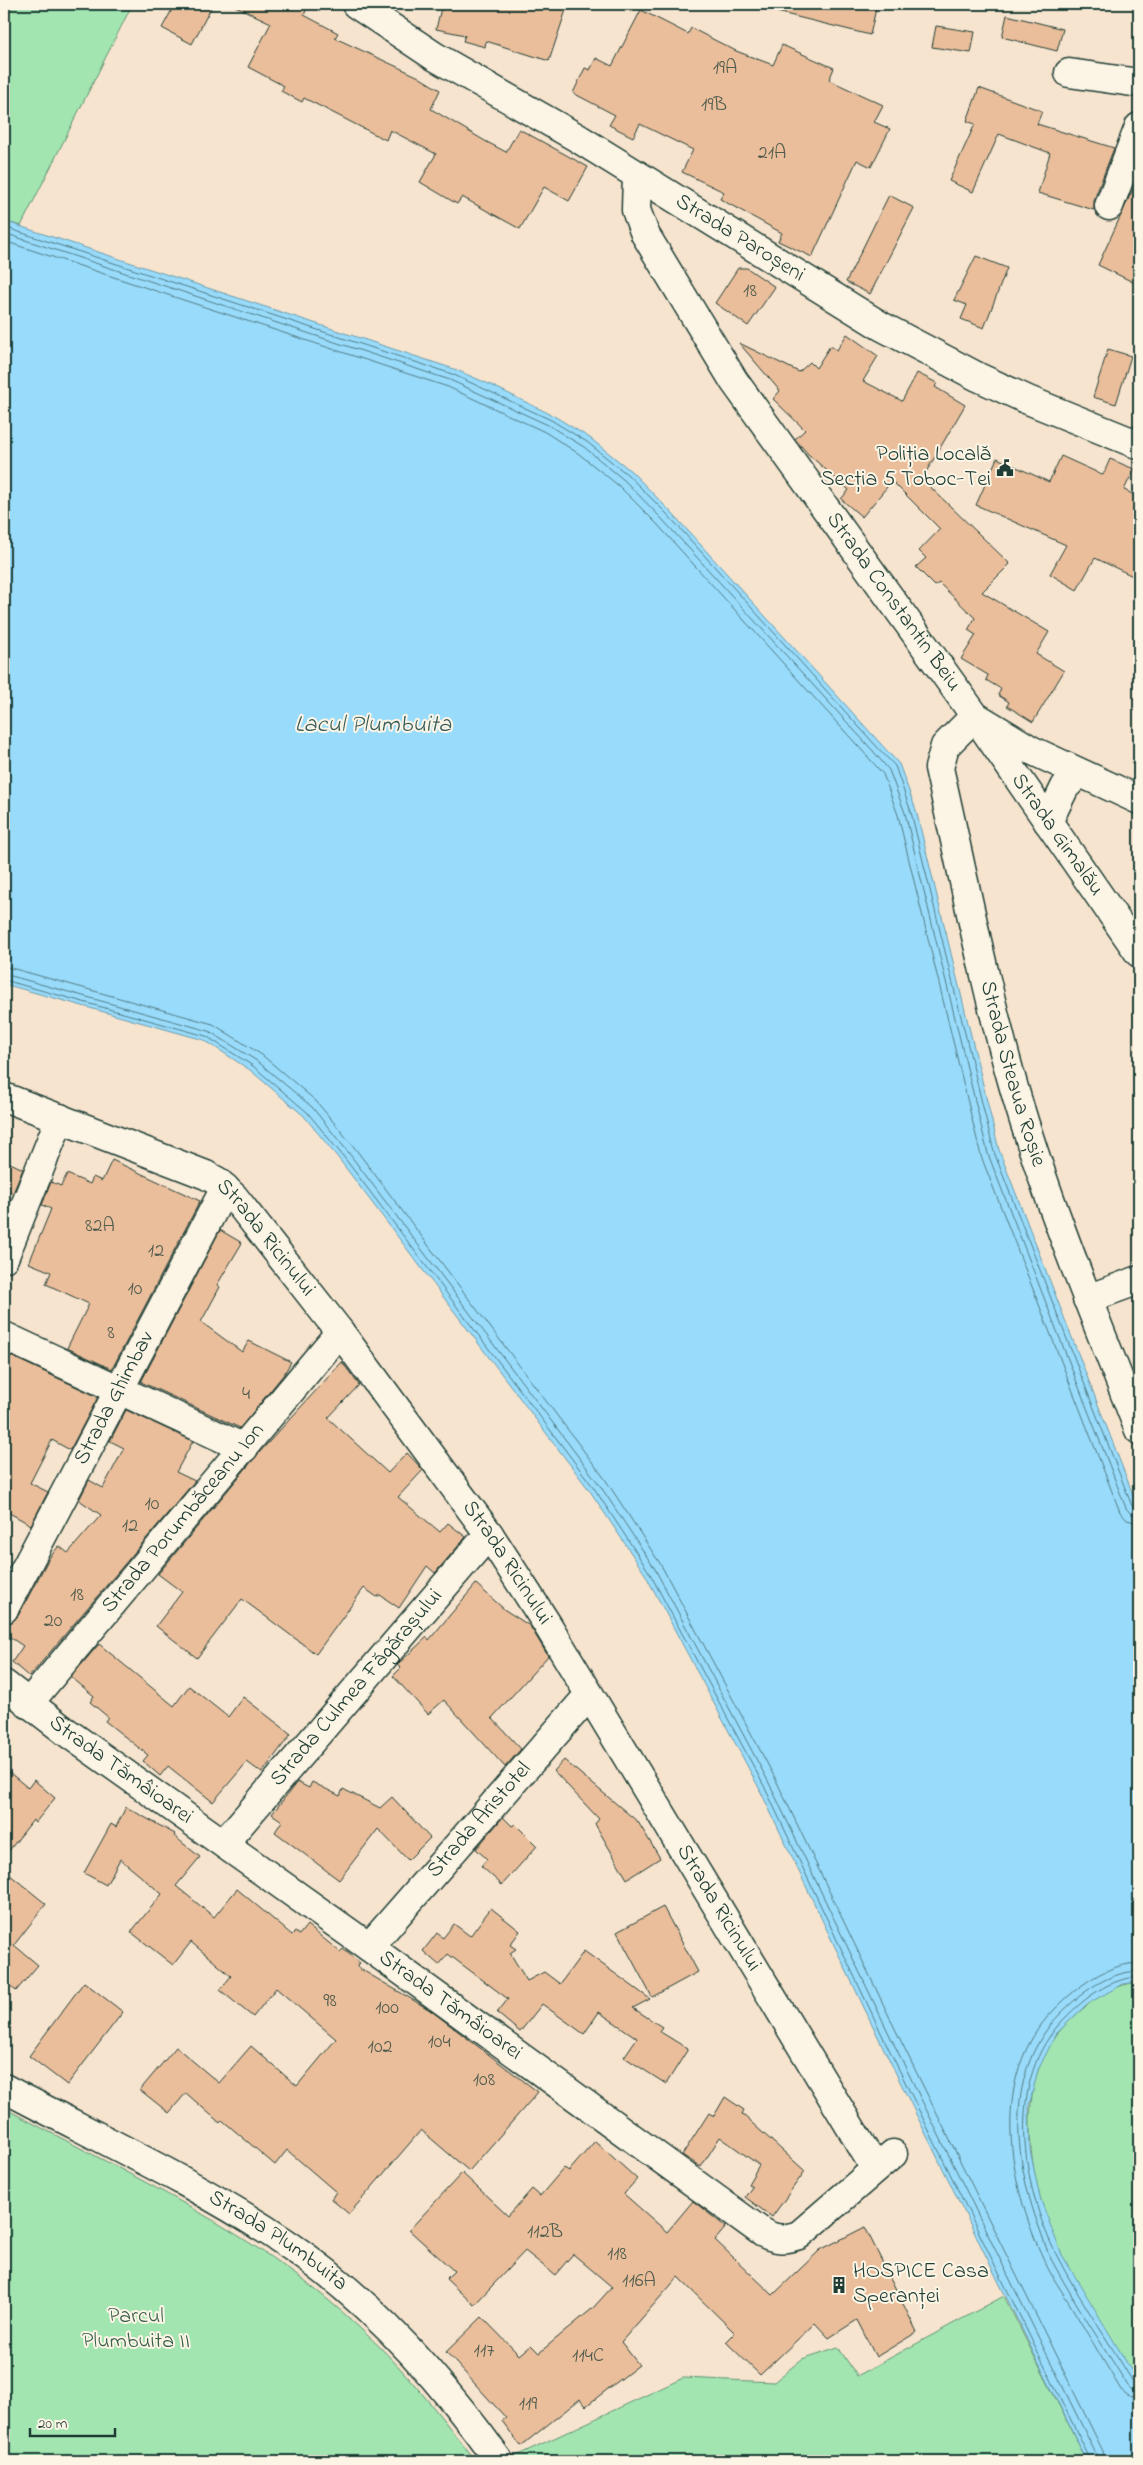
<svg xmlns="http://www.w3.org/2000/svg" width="1143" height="2465" font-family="'Indie Flower',sans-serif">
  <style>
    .green { fill: #a2e5b1; stroke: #609172 }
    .water { fill: #99dbfb; stroke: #689cab }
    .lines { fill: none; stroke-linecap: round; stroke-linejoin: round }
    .shore { stroke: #507c84; stroke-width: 1 }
    .building { fill: #ebbe9b; stroke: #1f3d34 }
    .minor-casing { stroke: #1f3d34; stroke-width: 31 }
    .minor { stroke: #fcf5e5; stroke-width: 28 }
    .labels { text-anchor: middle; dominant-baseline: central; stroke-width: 4; stroke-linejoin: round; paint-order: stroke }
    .number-label { font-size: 20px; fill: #525d4e }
    .street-label { font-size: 22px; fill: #1f3d34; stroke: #fcf5e5 }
    .poi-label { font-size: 22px; fill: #1f3d34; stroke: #fcf5e5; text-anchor: end }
    .park-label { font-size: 22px; fill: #395f4d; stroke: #fcf5e5 }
    .water-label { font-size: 24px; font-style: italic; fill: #375d5c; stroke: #fcf5e5 }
  </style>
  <rect width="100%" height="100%" fill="#f7e4cf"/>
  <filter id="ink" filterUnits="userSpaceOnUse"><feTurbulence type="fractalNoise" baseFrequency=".02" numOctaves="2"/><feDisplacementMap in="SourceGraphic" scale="10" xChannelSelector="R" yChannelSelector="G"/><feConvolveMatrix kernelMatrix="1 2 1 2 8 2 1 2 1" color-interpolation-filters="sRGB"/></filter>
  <g filter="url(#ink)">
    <g class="green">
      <path d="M4 4H122L130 9 21 226 4 221Z"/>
      <path d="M1139 1982V2383C1114 2341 1083 2297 1061 2253 1029 2188 1009 2081 1066 2024 1087 2004 1109 1985 1139 1982Z"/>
      <path d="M4 2108C125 2173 262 2234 362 2330 405 2369 440 2415 475 2461H4Z"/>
      <path d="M1004 2296 1087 2461H505L683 2378 774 2382 802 2359 838 2347 857 2376Z"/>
    </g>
    <path class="water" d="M4 221 454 369 489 384 554 416 590 438 631 471 670 511 899 764 916 810 999 1150 1139 1510V1982L1123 1984 1087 2004 1056 2034 1038 2070 1029 2106 1030 2150 1040 2198 1061 2253 1139 2383V2461H1087L881 2043 758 1786 645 1574 590 1491 339 1159 304 1116 250 1070 204 1040 4 984Z"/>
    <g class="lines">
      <g class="shore">
        <path d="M4 227 452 374 551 420 587 442 628 475 667 514 878 748 895 766 911 812 994 1152 1132 1506 1139 1509"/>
        <path d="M4 233 450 380 548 425 584 447 624 480 662 519 874 752 889 770 905 813 988 1154 1126 1508 1131 1514 1139 1516"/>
        <path d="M4 241 448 387 545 432 579 454 619 486 657 524 868 757 883 774 898 815 981 1156 1120 1512 1127 1520 1139 1523"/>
        <path d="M4 966 213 1024 262 1055 316 1101 354 1147 605 1479 661 1565 775 1778 898 2035 1103 2451 1105 2461"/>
        <path d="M4 974 209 1031 257 1061 312 1107 348 1152 599 1484 655 1569 768 1781 891 2038 1096 2454 1098 2461"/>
        <path d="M4 980 206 1036 253 1066 307 1112 343 1156 594 1488 649 1572 763 1784 885 2041 1091 2461"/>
        <path d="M1139 1963C1106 1964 1078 1986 1055 2009 988 2075 1008 2183 1044 2260 1051 2276 1062 2291 1071 2306 1088 2334 1104 2362 1121 2390L1129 2396 1139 2399"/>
        <path d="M1139 1971C1108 1972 1082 1992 1061 2013 1004 2070 1013 2157 1039 2227 1043 2237 1046 2249 1051 2259 1074 2302 1102 2344 1128 2386L1132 2390 1139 2391"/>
        <path d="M1139 1977C1110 1978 1085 1998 1065 2018 1004 2078 1021 2186 1057 2256 1079 2299 1108 2340 1133 2382L1139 2385"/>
      </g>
    </g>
    <g class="building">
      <path d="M175 4H213L192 44 162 28Z"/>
      <path d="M231 4H309L304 15 338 33 335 38 417 76 440 90 431 109 485 141 506 152 519 129 588 167 569 201 544 187 520 229 462 197 457 204 420 182 436 154 390 130 386 140 304 98 302 102 281 91 284 86 248 67 271 23Z"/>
      <path d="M442 4H568L549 61 486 41 485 47 463 41 465 35 436 29Z"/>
      <path d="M778 4H877L870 35 777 12Z"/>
      <path d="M641 10 688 34 691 28 736 51 773 65 782 45 834 68 829 80 883 105 874 122 890 129 871 167 857 160 812 257 778 241 782 233 720 199 724 192 682 172 693 150 640 124 633 137 609 125 615 115 573 93 585 68 590 70 596 58 612 66Z"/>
      <path d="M1007 15 1063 29 1057 51 1002 37Z"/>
      <path d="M936 26 975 32 971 53 932 47Z"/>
      <path d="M979 88 1042 111 1037 124 1114 148 1094 200V210L1038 193 1050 153 999 134 973 192 949 181 975 124 967 121Z"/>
      <path d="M1139 176V285L1098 265Z"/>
      <path d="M889 195 914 208 870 294 846 282Z"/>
      <path d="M976 256 1007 268 984 328 961 319 967 305 954 300Z"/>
      <path d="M738 268H747L775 287 748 326 715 303Z"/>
      <path d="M847 334 878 356 863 381 902 401 917 373 937 383 935 387 965 405 922 479 1010 564 982 592 1049 632 1036 654 1064 671 1033 722 1007 706 1009 702 998 695 1001 689 986 680 988 675 961 659 976 635 968 630 975 618 939 583 935 586 916 567 926 558 919 551 940 529 892 481 862 517 841 499 849 490 808 454 795 439 805 430 773 399 780 391 739 343 799 372 810 362 816 368 830 346 837 350Z"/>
      <path d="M1108 349 1131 356 1116 404 1093 397Z"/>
      <path d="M1061 456 1103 475 1110 459 1134 469 1124 490 1139 497V579L1095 558 1077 590 1050 574 1066 545 976 505 997 458 1049 482Z"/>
      <path d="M4 1160 23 1169 13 1193 4 1189Z"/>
      <path d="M112 1160 200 1201 112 1369 67 1348 89 1304 46 1284 51 1272 29 1263 51 1209 42 1205 51 1182 61 1186 67 1174 90 1184 93 1177 102 1181Z"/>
      <path d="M220 1230 242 1243 217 1285 220 1287 201 1322 242 1352 249 1341 291 1362 284 1374 240 1428 141 1382Z"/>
      <path d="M4 1353 98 1397 70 1450 52 1440 30 1483 48 1492 31 1525 4 1510Z"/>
      <path d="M342 1362 359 1385 328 1418 388 1473 407 1453 423 1470 398 1497 440 1532 448 1523 466 1537 435 1573 427 1566 399 1608 380 1595 377 1597 364 1588 316 1654 242 1599 197 1658 156 1626 182 1592 158 1574 258 1454Z"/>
      <path d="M126 1410 193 1441 176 1472 195 1481 29 1677 12 1662 23 1646 4 1633V1624L12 1622 18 1616 49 1558 59 1546 68 1553 101 1515 79 1500 89 1480 103 1488 124 1448 110 1441Z"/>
      <path d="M476 1584 505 1610 530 1626 548 1656 492 1718 521 1749 505 1767 444 1700 428 1714 393 1676 401 1668 397 1665 427 1637 429 1640Z"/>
      <path d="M99 1644 174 1706 189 1686 228 1717 243 1697 291 1734 262 1773 247 1762 213 1802 168 1766 160 1776 143 1761 148 1755 105 1721 108 1717 90 1702 94 1696 71 1677Z"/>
      <path d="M564 1760 638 1822 660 1858 627 1879 595 1824 599 1819 554 1771Z"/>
      <path d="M4 1768 28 1788 34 1780 55 1798 35 1823 33 1820 4 1857Z"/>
      <path d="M297 1782 309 1788 312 1782 340 1796 343 1789 380 1808 392 1797 430 1838 408 1860 378 1829 339 1880 275 1832 282 1821 272 1814Z"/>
      <path d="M126 1807 175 1834 174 1836 200 1857 176 1886 214 1917 237 1889 292 1935 295 1932 299 1935 307 1925 340 1952 343 1949 360 1963 357 1967 430 2010 538 2092 469 2171 421 2130 349 2214 331 2199 336 2192 287 2150 275 2165 222 2120 220 2123 186 2093 169 2113 140 2090 176 2047 219 2083 251 2046 297 2086 336 2039 276 1988 253 2017 220 1990 231 1976 191 1942 173 1965 131 1932 162 1894 120 1859 106 1885 84 1873 111 1824 116 1827Z"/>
      <path d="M503 1817 512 1826 515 1824 537 1846 502 1885 481 1866 487 1859 476 1849Z"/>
      <path d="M4 1870 46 1904 14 1945 38 1965 16 1991 4 1981Z"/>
      <path d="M663 1907 698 1972 652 1997 617 1932Z"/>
      <path d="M491 1908 520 1931 510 1945 516 1949 510 1953 527 1981 544 1972 560 1984 584 1951 650 1999 633 2008 662 2027 659 2031 688 2049 666 2084 624 2057 637 2038 599 2012 584 2034 542 2004 520 2032 497 2013 508 1999 448 1954 439 1965 423 1951 437 1933 443 1938 454 1924 470 1936Z"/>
      <path d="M84 1982 123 2012 67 2085 29 2056Z"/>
      <path d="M725 2097 744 2110 742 2114 805 2171 772 2217 745 2197 752 2187 748 2184 759 2165 720 2137 701 2167 682 2155 709 2113 714 2116Z"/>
      <path d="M595 2141 637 2179 624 2194 667 2232 693 2201 726 2227 715 2240 773 2295 820 2250 865 2227 917 2332 876 2357 857 2320 829 2338 815 2323 760 2375 726 2342 735 2333 678 2277 621 2342 639 2365 586 2406 580 2399 521 2446 502 2421 506 2418 446 2352 482 2317 519 2355 531 2345 539 2353 593 2308 612 2287 573 2254 555 2275 525 2251 474 2305 446 2279 454 2271 409 2230 462 2173 508 2216 532 2189 540 2196 564 2168 569 2171Z"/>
    </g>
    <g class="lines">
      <g class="minor-casing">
        <g id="minor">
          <path id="s1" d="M356 4 434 56 576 137 881 326 978 377 1028 400 1139 445"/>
          <path d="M1069 73 1139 83"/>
          <path id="s2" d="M637 175 636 210 645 234 734 381 975 716 1031 750 1139 800"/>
          <path d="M1109 206 1139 127"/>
          <path d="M1048 822 1065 787 1079 773"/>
          <path id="s3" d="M1139 953 975 716 945 746 939 768C963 874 984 983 1014 1088 1048 1205 1095 1317 1139 1430"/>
          <path id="s4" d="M4 1097 206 1175 217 1181 234 1197 340 1332 489 1534 547 1624 875 2168"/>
          <path d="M4 1258 60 1118"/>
          <path d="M1087 1299 1139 1280"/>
          <path d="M4 1336 244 1448"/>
          <path id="s5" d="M4 1609 225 1188"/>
          <path id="s6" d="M4 1684 65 1731 369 1947 763 2233C777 2240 784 2240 799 2235L893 2154"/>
          <path id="s7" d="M28 1704 340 1332"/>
          <path id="s8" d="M224 1843 489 1534"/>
          <path id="s9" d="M369 1947 589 1695"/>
          <path id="s10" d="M4 2088C98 2138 197 2183 286 2243 371 2300 440 2378 499 2461"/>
        </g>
      </g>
      <use href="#minor" class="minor"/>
    </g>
  </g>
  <defs>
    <g id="civic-bare" transform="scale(1.35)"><path d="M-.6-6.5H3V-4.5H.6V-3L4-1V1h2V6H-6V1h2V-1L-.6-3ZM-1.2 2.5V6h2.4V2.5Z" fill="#1f3d34" stroke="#fcf5e5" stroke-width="2.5" paint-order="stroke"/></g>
    <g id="building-bare" transform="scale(1.35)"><path d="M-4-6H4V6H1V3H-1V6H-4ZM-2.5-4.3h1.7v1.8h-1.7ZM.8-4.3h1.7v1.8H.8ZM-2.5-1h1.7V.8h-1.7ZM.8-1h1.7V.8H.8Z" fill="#1f3d34" stroke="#fcf5e5" stroke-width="2.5" paint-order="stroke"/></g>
  </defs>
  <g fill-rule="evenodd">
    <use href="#civic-bare" x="1005" y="468"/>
    <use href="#building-bare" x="839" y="2285"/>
  </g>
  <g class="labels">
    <g class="number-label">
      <text x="725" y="68">19A</text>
      <text x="714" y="105">19B</text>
      <text x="772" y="153">21A</text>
      <text x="750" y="291">18</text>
      <text x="100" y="1226">82A</text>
      <text x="156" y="1251">12</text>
      <text x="135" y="1289">10</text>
      <text x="111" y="1333">8</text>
      <text x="246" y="1394">4</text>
      <text x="152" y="1504">10</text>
      <text x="130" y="1526">12</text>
      <text x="77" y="1595">18</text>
      <text x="53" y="1621">20</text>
      <text x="330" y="2001">98</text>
      <text x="387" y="2008">100</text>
      <text x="439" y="2042">104</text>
      <text x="380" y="2047">102</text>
      <text x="484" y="2080">108</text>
      <text x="545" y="2232">112B</text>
      <text x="617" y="2254">118</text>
      <text x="639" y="2281">116A</text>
      <text x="484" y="2351">117</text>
      <text x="588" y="2356">114C</text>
      <text x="528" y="2404">119</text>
    </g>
    <g class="street-label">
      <text stroke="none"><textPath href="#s1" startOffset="450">Strada Paroșeni</textPath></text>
      <text stroke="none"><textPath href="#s2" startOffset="505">Strada Constantin Beiu</textPath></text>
      <text transform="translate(1057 835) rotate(55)">Strada Gimalău</text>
      <text stroke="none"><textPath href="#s3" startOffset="668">Strada Steaua Roșie</textPath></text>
      <text stroke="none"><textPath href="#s4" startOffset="304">Strada Ricinului</textPath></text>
      <text stroke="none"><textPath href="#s5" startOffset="238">Strada Ghimbav</textPath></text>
      <text stroke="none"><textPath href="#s7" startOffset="242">Strada Porumbăceanu Ion</textPath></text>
      <text stroke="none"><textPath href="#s4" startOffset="709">Strada Ricinului</textPath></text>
      <text stroke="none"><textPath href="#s8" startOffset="204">Strada Culmea Făgărașului</textPath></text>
      <text stroke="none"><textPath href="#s6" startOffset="145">Strada Tămâioarei</textPath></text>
      <text stroke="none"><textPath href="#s9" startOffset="168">Strada Aristotel</textPath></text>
      <text stroke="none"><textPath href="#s4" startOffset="1114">Strada Ricinului</textPath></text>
      <text stroke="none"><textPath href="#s6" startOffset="550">Strada Tămâioarei</textPath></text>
      <text stroke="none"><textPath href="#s10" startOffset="314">Strada Plumbuita</textPath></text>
    </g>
    <g class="poi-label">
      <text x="991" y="455">Poliția Locală<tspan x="991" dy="25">Secția 5 Toboc-Tei</tspan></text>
      <text x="853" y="2272" text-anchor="start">HOSPICE Casa<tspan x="853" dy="25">Speranței</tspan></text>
    </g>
    <g class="park-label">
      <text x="136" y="2317">Parcul<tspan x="136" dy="25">Plumbuita II</tspan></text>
    </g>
    <g class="water-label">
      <text x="373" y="725">Lacul Plumbuita</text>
    </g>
  </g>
  <rect width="1143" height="2465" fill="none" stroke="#fcf5e5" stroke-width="20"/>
  <rect x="10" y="10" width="1123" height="2445" fill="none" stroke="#1f3d34" stroke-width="2" filter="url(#ink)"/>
  <path d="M30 2428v8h85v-8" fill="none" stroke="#1f3d34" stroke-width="2.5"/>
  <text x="38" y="2428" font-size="15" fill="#1f3d34" stroke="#fcf5e5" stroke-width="4" paint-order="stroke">20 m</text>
</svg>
